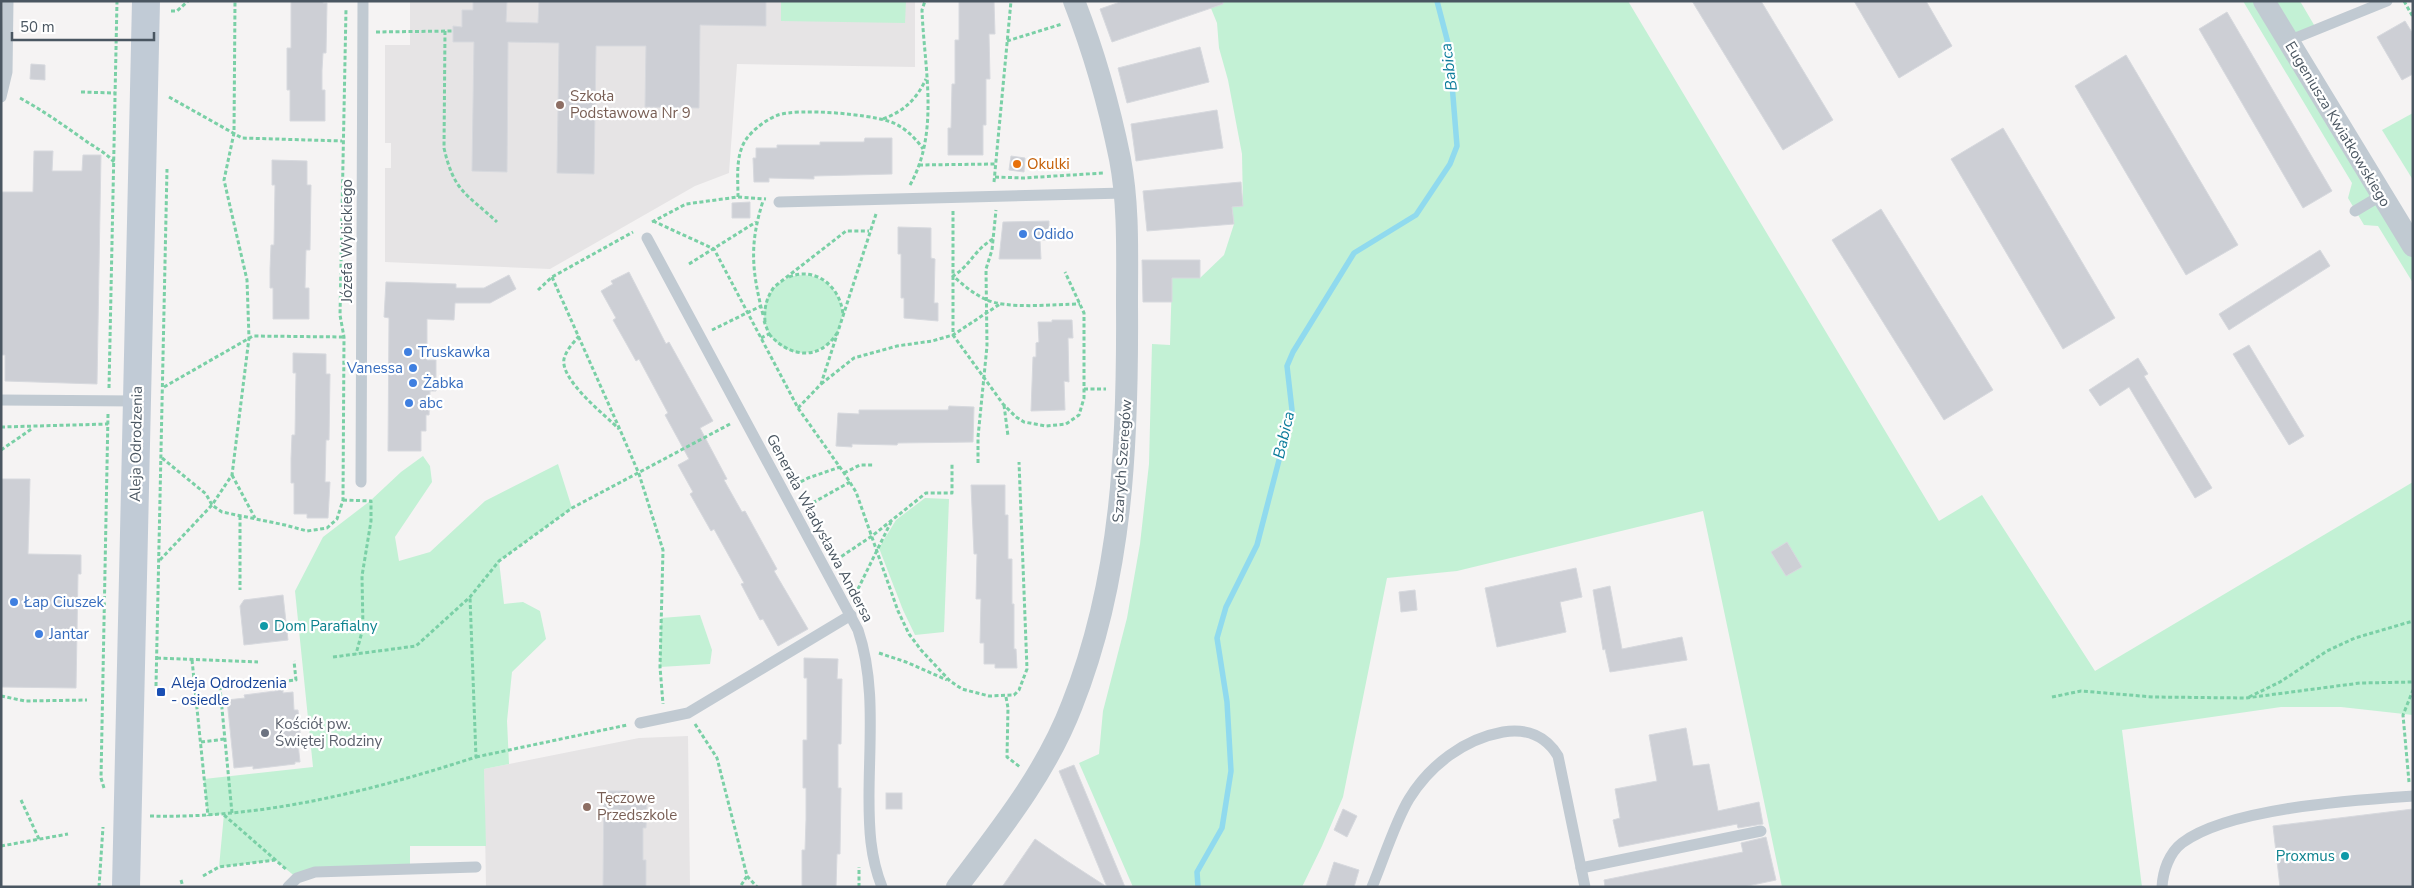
<svg xmlns="http://www.w3.org/2000/svg" width="2414" height="888" font-family="'Nunito Sans',sans-serif">
  <style>
    .education { fill: #e6e4e5 }
    .green { fill: #c3f1d5 }
    .lines { fill: none; stroke-linecap: round; stroke-linejoin: round }
    .stream { stroke: #90daee; stroke-width: 5.5 }
    .building { fill: #cdcfd5; stroke: #d7d9de }
    .path { stroke: #7ad0a6; stroke-width: 3; stroke-dasharray: 4 2.5; stroke-linecap: butt }
    .lane { stroke: #c1cad2; stroke-width: 11 }
    .street { stroke: #c1cad2; stroke-width: 22 }
    .secondary { stroke: #c1cbd6; stroke-width: 28 }
    .education-dot { fill: #8d6e63; stroke: #fff; stroke-width: 2 }
    .food-dot { fill: #e8710a; stroke: #fff; stroke-width: 2 }
    .shop-dot { fill: #3f7fe0; stroke: #fff; stroke-width: 2 }
    .culture-dot { fill: #0f9aa8; stroke: #fff; stroke-width: 2 }
    .transit-dot { fill: #1a4fb4; stroke: #fff; stroke-width: 2 }
    .worship-dot { fill: #6b7280; stroke: #fff; stroke-width: 2 }
    .labels { text-anchor: middle; dominant-baseline: central; stroke-width: 4.5; stroke-linejoin: round; paint-order: stroke }
    .education-label { font-size: 15px; fill: #785e54; stroke: #fff; text-anchor: start }
    .street-label { font-size: 15px; fill: #4a5661; stroke: #fff }
    .food-label { font-size: 15px; fill: #c56008; stroke: #fff; text-anchor: start }
    .shop-label { font-size: 15px; fill: #366cbe; stroke: #fff; text-anchor: start }
    .culture-label { font-size: 15px; fill: #0d838f; stroke: #fff; text-anchor: start }
    .transit-label { font-size: 15px; fill: #164399; stroke: #fff; text-anchor: start }
    .worship-label { font-size: 15px; fill: #5b616d; stroke: #fff; text-anchor: start }
    .water-label { font-size: 16px; font-style: italic; fill: #0c7c9b; stroke: #fff }
  </style>
  <rect width="100%" height="100%" fill="#f5f3f3"/>
  <g class="education">
    <path d="M410 1H915V67L737 64 729 173 695 186 550 269 385 262V168H391V143H385V45H410Z"/>
    <path d="M688 736 690 887H486L484 769 639 738Z"/>
  </g>
  <g class="green">
    <path d="M781 1H906L905 23 781 21Z"/>
    <path d="M1208 1H1628L1939 521 1982 495 2095 671 2413 482V715L2341 707H2281L2122 730 2142 887H1782L1703 511 1457 571 1387 578 1343 797 1322 846 1302 887H1133L1079 763 1099 754 1103 711 1127 618 1140 544 1149 464 1152 344 1170 345 1172 278H1200L1224 255 1234 224 1232 207 1243 206 1242 154 1228 80 1219 48 1217 23Z"/>
    <path d="M2243 1H2300L2317 30 2289 41 2413 246V283L2378 226 2364 225 2348 198 2352 183Z"/>
    <path d="M2413 113V180L2382 130Z"/>
    <circle cx="803" cy="314" r="39"/>
    <path d="M423 456 430 466 432 482 395 537 399 561 430 552 485 501 558 464 572 508 499 561 504 604 523 602 540 611 546 639 512 672 507 721 509 764 484 769 486 846H410V869L297 878 275 860 219 867 224 814 208 816 204 779 313 767 295 591 323 537 370 501 401 472Z"/>
    <path d="M925 498 949 499 944 632 915 635 903 610 879 548 896 520Z"/>
    <path d="M700 615 712 650 710 664 660 667 661 618Z"/>
  </g>
  <g class="lines">
    <path class="stream" d="M1198 887 1197 872 1222 828 1231 771 1227 702 1217 638 1226 607 1257 545 1292 410 1287 366 1293 352 1354 253 1416 215 1450 164 1457 146 1449 47 1437 1"/>
  </g>
  <g class="building">
    <path d="M291 1H323V3H327L326 53H323L322 70V90H325V121H290V90H287V48H291Z"/>
    <path d="M473 1H507L506 22 538 23 539 1H766V26L700 25 699 108 645 107 646 46H596L594 174 557 173 559 43 508 42 507 172 472 171 474 42H453V26L462 27V10H473Z"/>
    <path d="M959 1H994L995 34H989L990 79H986V125H983V155H948V128H951L952 84H955V40H959Z"/>
    <path d="M1123 1H1223V4L1112 42 1100 9Z"/>
    <path d="M1692 1H1761L1833 120 1783 150Z"/>
    <path d="M1854 1H1926L1952 46 1899 78Z"/>
    <path d="M2227 12 2332 191 2303 208 2199 29Z"/>
    <path d="M2405 21 2413 34V74L2402 80 2377 37Z"/>
    <path d="M1200 47 1209 82 1127 103 1118 68Z"/>
    <path d="M2126 55 2238 245 2186 275 2075 86Z"/>
    <path d="M31 64 45 65V80L30 79Z"/>
    <path d="M1217 110 1223 148 1136 161 1131 124Z"/>
    <path d="M2003 128 2115 318 2063 349 1951 159Z"/>
    <path d="M865 138H892V174L814 176V179L769 178V182H754L753 158H756V148H777V145H820V142H864Z"/>
    <path d="M34 151H53L52 171H82L83 155H101L97 384 5 381V355H1V192H33Z"/>
    <path d="M1011 156 1025 158 1024 172 1009 170Z"/>
    <path d="M272 160 307 161V185H311L310 250H306L305 288H309V319H273V288H270V269L271 245H274L275 185H272Z"/>
    <path d="M1241 182 1243 206 1232 207 1234 224 1147 231 1143 191Z"/>
    <path d="M750 202V218H732V203Z"/>
    <path d="M1881 209 1993 390 1944 420 1832 240Z"/>
    <path d="M1049 221V240H1040L1041 259H999L1003 222Z"/>
    <path d="M898 227 931 228V258L935 259 934 303H938V321L904 318V298H901V254H898Z"/>
    <path d="M2320 250 2330 266 2229 330 2219 314Z"/>
    <path d="M1142 260H1200V278H1172V302H1143Z"/>
    <path d="M629 272 666 344 669 342 713 421 700 428 727 479 724 480 742 512 745 511 777 569 774 571 808 629 778 646 763 619 760 620 741 584 744 583 714 529 711 531 690 494 693 492 678 465 689 459 665 415 668 413 639 359 636 361 626 343 613 320 616 318 601 291 613 284 611 281Z"/>
    <path d="M509 275 516 289 490 303H455L454 320 427 319V360H436V391H430L429 415H426V431H421V451H388L389 318 384 317 386 282 456 284V288H484Z"/>
    <path d="M1052 320H1072L1073 338H1068L1069 382 1064 381 1065 410 1031 411 1033 357H1036V343L1039 342 1038 322H1052Z"/>
    <path d="M2249 345 2304 436 2289 445 2233 354Z"/>
    <path d="M293 353 326 354V374H330L329 440H326L325 482H330L328 518H307V514H294V483H291V459L292 435H295L296 373H293Z"/>
    <path d="M2138 358 2148 374 2144 376 2212 488 2195 498 2129 387 2100 406 2089 390Z"/>
    <path d="M949 406 974 407 973 442 898 443 897 445 852 444V447L836 446 838 413 859 414V410H948Z"/>
    <path d="M1 479H30L28 554 81 555V574H78L76 688 1 687Z"/>
    <path d="M971 485H1005V515H1008V559H1012V604H1014V649H1016L1017 668H995V664H984V643H980L981 599H976L977 554H974Z"/>
    <path d="M1787 542 1802 567 1786 576 1771 552Z"/>
    <path d="M1576 568 1582 597 1560 602 1566 632 1497 647 1485 588Z"/>
    <path d="M1610 586 1622 649 1682 637 1687 660 1610 672 1605 649 1603 650 1593 590Z"/>
    <path d="M1415 590 1417 610 1401 612 1399 592Z"/>
    <path d="M283 595 288 640 244 645 240 606 244 600Z"/>
    <path d="M804 658 838 659 837 679H842L841 744H838V788H841L840 854H837L836 887H802V850H805L806 820V788H803V740H807V678H804Z"/>
    <path d="M283 690V693L293 692 294 710H298L301 743H298L300 762H295V764L253 769V766L234 768 227 700 245 698 244 695Z"/>
    <path d="M1686 728 1693 766 1709 764 1718 811 1759 802 1763 824 1738 828 1737 824 1619 847 1613 820 1620 818 1615 789 1657 781 1649 735Z"/>
    <path d="M1074 765 1125 887H1107L1059 771Z"/>
    <path d="M604 791H629V800H647L646 828H643V860H646V887H603Z"/>
    <rect x="886" y="793" width="16" height="16"/>
    <path d="M1343 809 1357 816 1347 837 1334 830Z"/>
    <path d="M2413 809V887H2280L2273 826Z"/>
    <path d="M1766 837 1776 880 1743 887H1605L1604 880 1743 852 1741 843Z"/>
    <path d="M1035 839 1067 861 1107 887H1002Z"/>
    <path d="M1334 862 1359 870 1354 887H1326Z"/>
  </g>
  <g class="lines">
    <g class="path">
      <path d="M2404 1 2413 17"/>
      <path d="M171 11H177L188 1"/>
      <path d="M445 31 444 148C454 192 466 193 497 222"/>
      <path d="M376 32 453 31"/>
      <path d="M1007 41 1062 24"/>
      <path d="M81 92 115 93"/>
      <path d="M169 97 242 138 342 141"/>
      <path d="M20 98C42 110 62 124 83 139 94 147 104 151 114 162"/>
      <path d="M883 119C904 111 916 100 926 79"/>
      <path d="M919 165 996 164"/>
      <path d="M995 177 1023 178 1104 173"/>
      <path d="M994 182 1011 1"/>
      <path d="M910 185C940 132 924 67 922 10L925 1"/>
      <path d="M738 197C738 178 735 154 747 138 754 129 767 119 778 115 799 108 866 114 888 121 902 125 915 137 923 149"/>
      <path d="M953 211V335L1003 404 1016 417 1024 422 1046 426 1066 424 1079 415 1084 398V313L1065 272"/>
      <path d="M653 221 714 249 798 408 844 473 856 492 898 611 909 634 921 650 950 681 962 689 989 696 1014 695 1019 690 1027 669 1019 462"/>
      <path d="M652 222 686 204 738 197 766 199"/>
      <path d="M993 239C974 250 970 266 953 276 963 285 974 294 985 299 1006 310 1055 304 1080 304"/>
      <path d="M689 264 756 222"/>
      <path d="M552 277 621 432 639 474 663 550 660 667 663 704"/>
      <path d="M789 277C816 266 841 287 843 315"/>
      <path d="M538 290 552 277 633 232"/>
      <path d="M763 315C752 271 749 245 763 201"/>
      <path d="M765 322C764 308 766 299 774 287L846 231H869"/>
      <path d="M712 330 761 306"/>
      <path d="M769 334C789 357 819 362 837 333"/>
      <path d="M579 336C574 342 566 350 564 359 560 380 605 415 619 429"/>
      <path d="M761 338 769 334 764 321"/>
      <path d="M821 384 854 358 897 346 932 341 953 335 1000 304"/>
      <path d="M164 387 253 336 344 337"/>
      <path d="M109 388 117 1"/>
      <path d="M1084 389H1106"/>
      <path d="M1004 405 1008 436"/>
      <path d="M798 408 821 384 876 214"/>
      <path d="M1 427 108 424"/>
      <path d="M1 450 33 428"/>
      <path d="M162 458 206 494 212 505 222 512 285 525 307 531 327 528 337 519 343 500 344 337 340 315 346 9"/>
      <path d="M978 463V437L987 346 986 269 992 250 996 210"/>
      <path d="M844 473 860 465H873"/>
      <path d="M232 475 255 518"/>
      <path d="M795 485 808 478 840 467"/>
      <path d="M343 500 371 501V521L362 576 363 628 356 654"/>
      <path d="M807 506 850 482"/>
      <path d="M240 516V590"/>
      <path d="M160 560 212 505 232 475 249 338 247 280 224 180 234 133 235 1"/>
      <path d="M836 560 872 536 926 493H952V464"/>
      <path d="M855 595 891 522"/>
      <path d="M879 653 906 662 947 680"/>
      <path d="M333 657 416 646 470 597 499 561 572 508 730 424"/>
      <path d="M157 658 258 662"/>
      <path d="M192 660 208 816"/>
      <path d="M156 686 167 169"/>
      <path d="M1 696 25 701 87 700"/>
      <path d="M1006 697 1008 708 1007 757 1020 767"/>
      <path d="M2052 697 2081 691 2153 697 2246 698 2360 683 2413 682"/>
      <path d="M2249 697 2280 682 2327 651 2355 638 2413 621"/>
      <path d="M695 724 717 758 747 876 740 887"/>
      <path d="M201 742 225 739"/>
      <path d="M476 757 627 725"/>
      <path d="M2409 782 2403 715 2413 690"/>
      <path d="M104 788 101 778 108 414"/>
      <path d="M21 800 39 839"/>
      <path d="M232 813 220 688 296 680 294 661"/>
      <path d="M224 815 287 870"/>
      <path d="M150 816C262 819 371 791 476 757L470 597"/>
      <path d="M1 846 68 834"/>
      <path d="M203 876 219 867 275 860"/>
      <path d="M747 876 757 887"/>
      <path d="M181 880 183 887"/>
      <path d="M99 887 103 827"/>
      <path d="M859 887V867"/>
    </g>
    <g class="lane">
      <path d="M2288 41 2387 1"/>
      <path d="M1 97 7 72 8 1"/>
      <path d="M779 202 1124 193"/>
      <path d="M2355 211 2382 195"/>
      <path d="M647 238 858 630C876 683 869 742 869 797 869 828 870 857 882 887"/>
      <path d="M1 400 137 401"/>
      <path d="M361 482 363 1"/>
      <path d="M640 723 688 713 851 615"/>
      <path d="M1581 868 1761 831"/>
      <path d="M288 887 297 878 315 872 476 867"/>
      <path d="M1372 887C1383 861 1395 822 1409 799 1430 765 1464 739 1503 732 1527 728 1546 736 1558 756L1585 887"/>
      <path d="M2162 887C2163 871 2169 853 2182 843 2228 808 2354 800 2413 796"/>
    </g>
    <g class="street">
      <path d="M2264 1 2413 246"/>
      <path d="M957 887C1000 830 1046 773 1072 705 1123 577 1128 440 1127 304 1127 256 1129 206 1120 159 1109 105 1094 52 1074 1"/>
    </g>
    <path class="secondary" d="M126 887 146 1"/>
  </g>
  <g class="education-dot">
    <circle cx="560" cy="105" r="5"/>
    <circle cx="587" cy="807" r="5"/>
  </g>
  <circle class="food-dot" cx="1017" cy="164" r="5"/>
  <g class="shop-dot">
    <circle cx="1023" cy="234" r="5"/>
    <circle cx="408" cy="352" r="5"/>
    <circle cx="413" cy="368" r="5"/>
    <circle cx="413" cy="383" r="5"/>
    <circle cx="409" cy="403" r="5"/>
    <circle cx="14" cy="602" r="5"/>
    <circle cx="39" cy="634" r="5"/>
  </g>
  <g class="culture-dot">
    <circle cx="264" cy="626" r="5"/>
    <circle cx="2345" cy="856" r="5"/>
  </g>
  <rect class="transit-dot" x="156" y="687" width="10" height="10" rx="2.5"/>
  <circle class="worship-dot" cx="265" cy="733" r="5"/>
  <g class="labels">
    <g class="education-label">
      <text x="570" y="96">Szkoła<tspan x="570" dy="17">Podstawowa Nr 9</tspan></text>
      <text x="597" y="798">Tęczowe<tspan x="597" dy="17">Przedszkole</tspan></text>
    </g>
    <g class="street-label">
      <text transform="translate(2338 124) rotate(59)">Eugeniusza Kwiatkowskiego</text>
      <text transform="translate(347 241) rotate(-90)">Józefa Wybickiego</text>
      <text transform="translate(136 444) rotate(-89)">Aleja Odrodzenia</text>
      <text transform="translate(1122 461) rotate(-86)">Szarych Szeregów</text>
      <text transform="translate(820 528) rotate(62)">Generała Władysława Andersa</text>
    </g>
    <g class="food-label">
      <text x="1027" y="164">Okulki</text>
    </g>
    <g class="shop-label">
      <text x="1033" y="234">Odido</text>
      <text x="418" y="352">Truskawka</text>
      <text x="403" y="368" text-anchor="end">Vanessa</text>
      <text x="423" y="383">Żabka</text>
      <text x="419" y="403">abc</text>
      <text x="24" y="602">Łap Ciuszek</text>
      <text x="49" y="634">Jantar</text>
    </g>
    <g class="culture-label">
      <text x="274" y="626">Dom Parafialny</text>
      <text x="2335" y="856" text-anchor="end">Proxmus</text>
    </g>
    <g class="transit-label">
      <text x="171" y="683">Aleja Odrodzenia<tspan x="171" dy="17">- osiedle</tspan></text>
    </g>
    <g class="worship-label">
      <text x="275" y="724">Kościół pw.<tspan x="275" dy="17">Świętej Rodziny</tspan></text>
    </g>
    <g class="water-label">
      <text transform="translate(1449 67) rotate(-97)">Babica</text>
      <text transform="translate(1284 435) rotate(-77)">Babica</text>
    </g>
  </g>
  <rect width="2414" height="888" fill="none" stroke="#4a5661" stroke-width="5"/>
  <path d="M12 32v8h142v-8" fill="none" stroke="#4a5661" stroke-width="2.5"/>
  <text x="20" y="32" font-size="15" fill="#4a5661" stroke="#ffffff" stroke-width="4" paint-order="stroke">50 m</text>
</svg>
